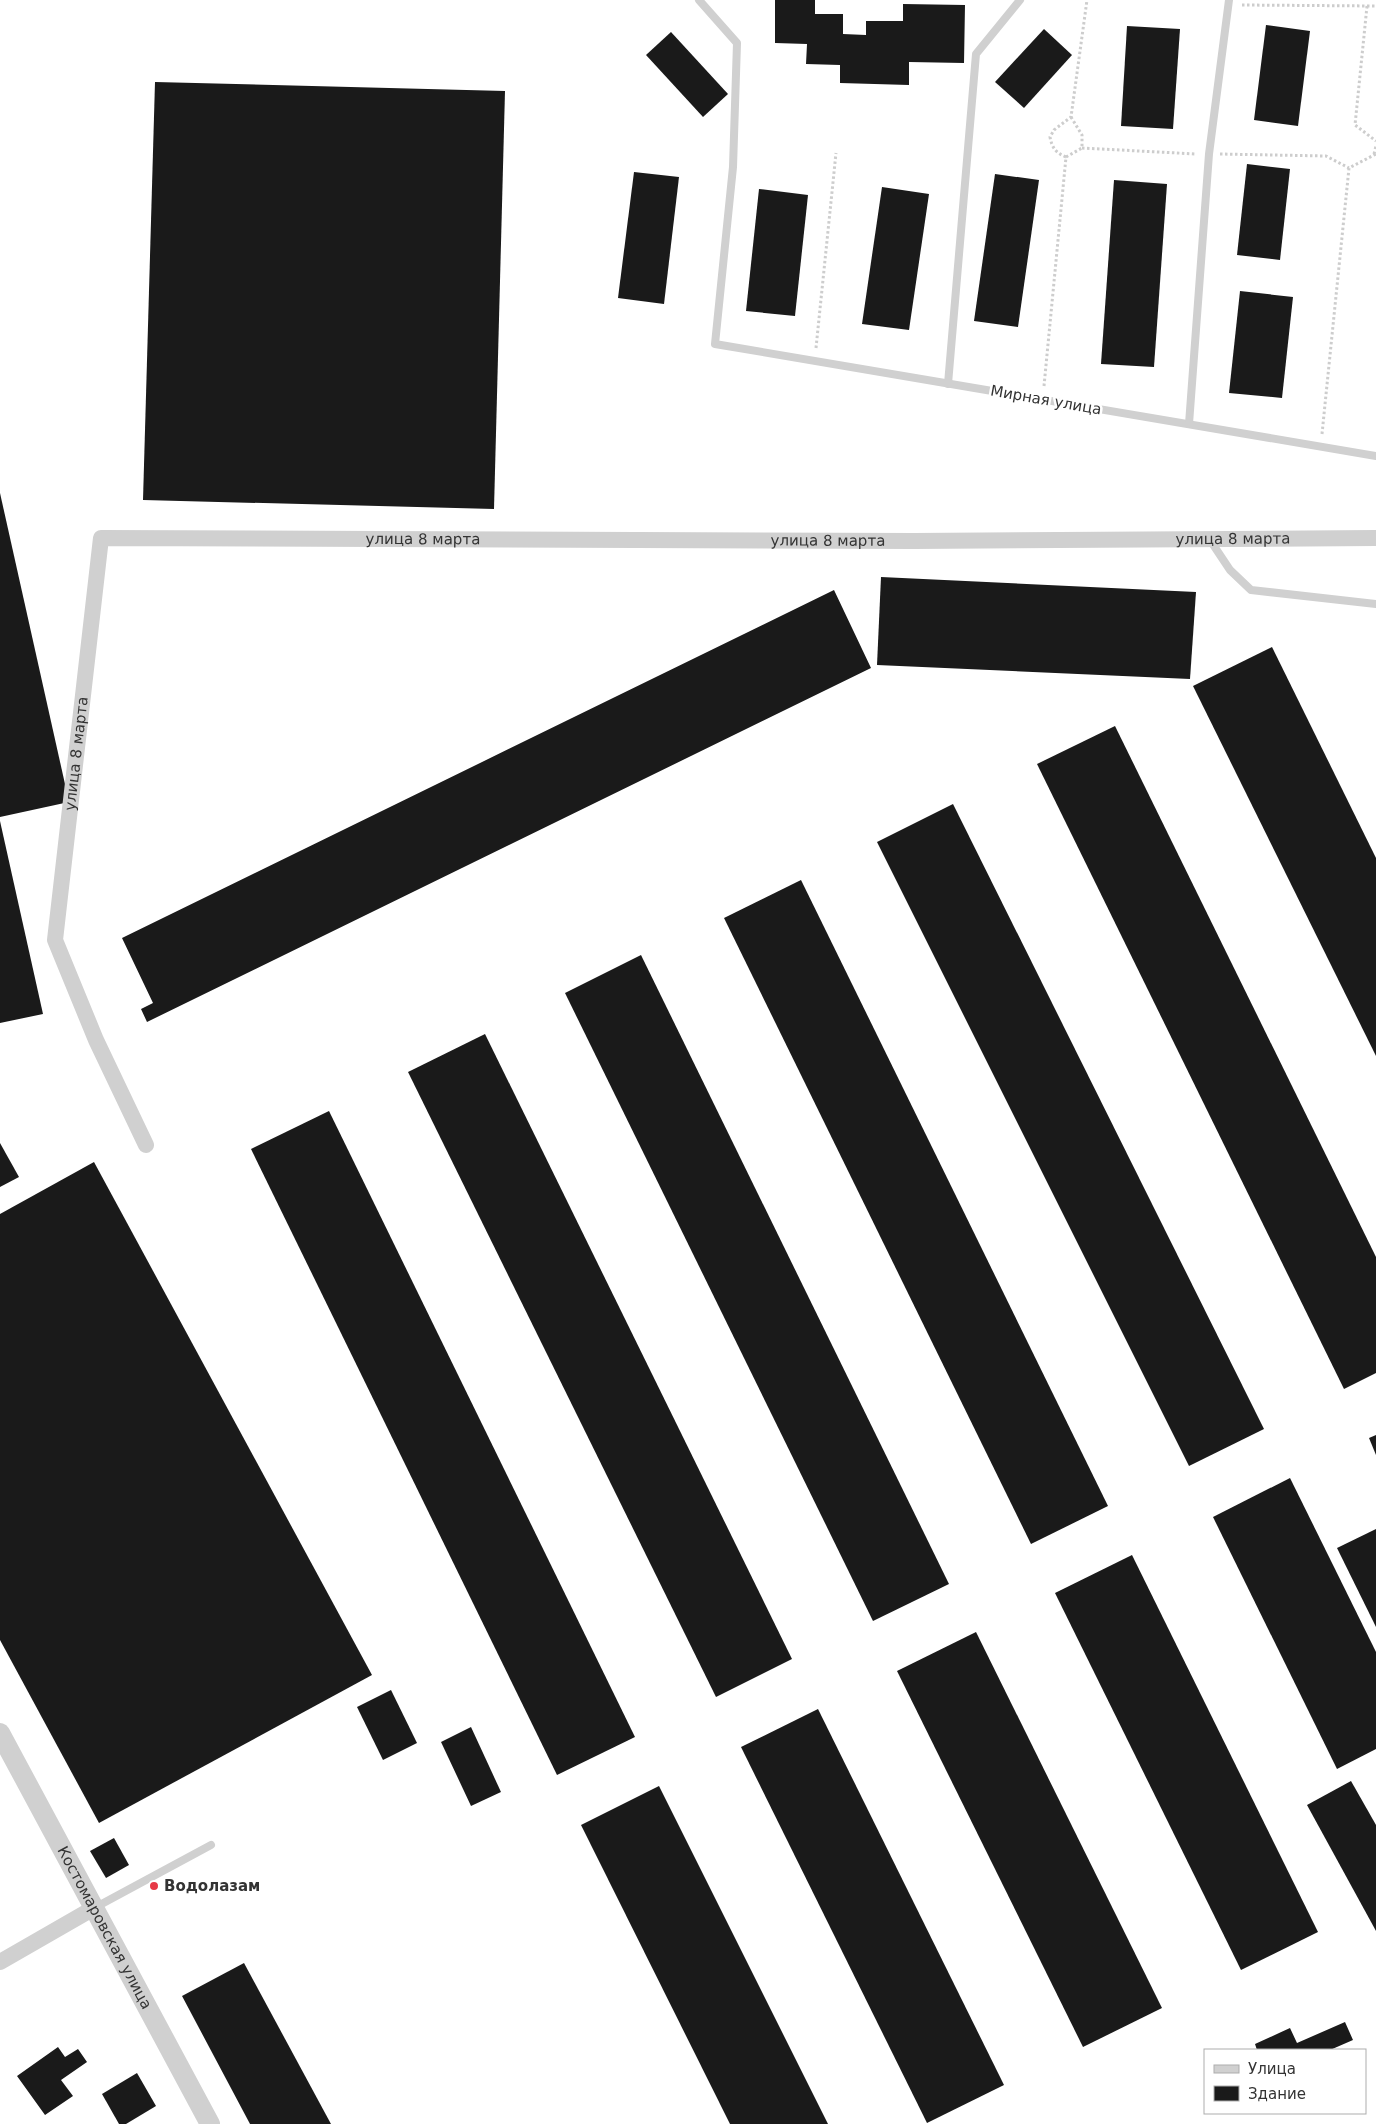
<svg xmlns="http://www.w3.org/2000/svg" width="1376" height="2124" font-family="'DejaVu Sans',sans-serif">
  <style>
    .building { fill: #1a1a1a }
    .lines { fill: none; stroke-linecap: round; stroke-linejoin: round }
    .path { stroke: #cdcdcd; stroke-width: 3; stroke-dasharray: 2.5 2.5; stroke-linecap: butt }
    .service { stroke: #d0d0d0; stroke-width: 8 }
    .minor { stroke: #d0d0d0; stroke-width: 16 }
    .tertiary { stroke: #d0d0d0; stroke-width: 20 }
    .poi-dot { fill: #e63946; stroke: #fff; stroke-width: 2 }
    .labels { text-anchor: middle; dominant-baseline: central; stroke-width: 5; stroke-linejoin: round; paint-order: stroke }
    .street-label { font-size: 15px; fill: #333; stroke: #fff }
    .poi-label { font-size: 15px; font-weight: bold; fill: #333; stroke: #fff; text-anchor: start }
  </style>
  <rect width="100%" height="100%" fill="#fff"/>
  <g class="building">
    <path d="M775 0H815V14H843V34L866 35V21H903V4L965 5 964 63 909 62V85L840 83V65L806 64 807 44 775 43Z"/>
    <path d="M1266 25 1310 31 1298 126 1254 120Z"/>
    <path d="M1127 26 1180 29 1173 129 1121 126Z"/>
    <path d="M1044 29 1072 55 1024 108 995 82Z"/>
    <path d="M671 32 728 94 703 117 646 55Z"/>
    <path d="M155 82 505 91 494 509 143 500Z"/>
    <path d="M1247 164 1290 169 1280 260 1237 255Z"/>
    <path d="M634 172 679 177 664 304 618 298Z"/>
    <path d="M995 174 1039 180 1018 327 974 321Z"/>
    <path d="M1114 180 1167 184 1154 367 1101 364Z"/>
    <path d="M882 187 929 194 909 330 862 324Z"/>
    <path d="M759 189 808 195 795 316 746 311Z"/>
    <path d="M1240 291 1293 297 1282 398 1229 393Z"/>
    <path d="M0 493 69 802 0 817Z"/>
    <path d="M881 577 1196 592 1190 679 877 665Z"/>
    <path d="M834 590 871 668 147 1022 141 1009 153 1003 122 938Z"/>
    <path d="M1272 647 1376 858V1056L1193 686Z"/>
    <path d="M1115 726 1376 1257V1373L1344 1389 1037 764Z"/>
    <path d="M953 804 1264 1429 1189 1466 877 842Z"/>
    <path d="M0 821 43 1014 0 1023Z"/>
    <path d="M801 880 1108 1506 1031 1544 724 918Z"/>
    <path d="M641 955 949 1584 873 1621 565 993Z"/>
    <path d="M485 1034 792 1659 716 1697 408 1072Z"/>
    <path d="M329 1111 635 1737 557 1775 251 1149Z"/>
    <path d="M0 1143 19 1177 0 1187Z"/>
    <path d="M94 1162 372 1675 99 1823 0 1640V1214Z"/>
    <path d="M1376 1435V1455L1369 1438Z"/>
    <path d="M1290 1478 1376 1652V1749L1337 1769 1213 1517Z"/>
    <path d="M1376 1529V1627L1337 1548Z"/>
    <path d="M1132 1555 1318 1932 1241 1970 1055 1593Z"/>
    <path d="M976 1632 1162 2008 1083 2047 897 1671Z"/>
    <path d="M391 1690 417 1743 383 1760 357 1707Z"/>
    <path d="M818 1709 1004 2085 927 2123 741 1747Z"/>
    <path d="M471 1727 501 1792 471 1806 441 1742Z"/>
    <path d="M1351 1781 1376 1825V1931L1307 1805Z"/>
    <path d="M659 1786 828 2124H730L581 1825Z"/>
    <path d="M114 1838 129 1865 106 1878 90 1851Z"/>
    <path d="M244 1963 331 2124H250L182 1996Z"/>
    <path d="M1345 2022 1353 2040 1330 2050H1257L1255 2044 1290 2028 1297 2043Z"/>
    <path d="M58 2047 65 2057 78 2049 87 2062 61 2080 73 2096 45 2115 17 2076Z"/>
    <path d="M137 2073 156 2106 126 2124H119L102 2094Z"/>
  </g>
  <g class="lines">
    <g class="path">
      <path d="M1242 5 1376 6"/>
      <path d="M1367 6 1355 125 1376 141"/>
      <path d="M1082 148 1196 154"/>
      <path d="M1220 154 1326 156 1349 168"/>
      <path d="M1374 154 1376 146"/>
      <path d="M1066 157 1082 148V135L1071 117"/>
      <path d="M816 348 836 153"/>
      <path d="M1044 386 1066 157C1056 153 1052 148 1050 137L1054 130 1071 117 1087 0"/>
      <path d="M1322 434 1349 168 1376 154"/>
    </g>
    <g class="service">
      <path d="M699 0 737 43 733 167 715 344 1376 456"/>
      <path d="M948 384 976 54 1020 0"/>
      <path d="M1189 424 1209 154 1229 0"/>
      <path d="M1210 540 1230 570 1251 590 1376 604"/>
      <path d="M96 1907 211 1845"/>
    </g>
    <g class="minor">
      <path id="s1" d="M146 1145 96 1040 55 940 101 538 914 541 1376 538"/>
      <path d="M0 1962 94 1908"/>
    </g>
    <path class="tertiary" id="s2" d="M0 1733 210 2124"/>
  </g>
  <circle class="poi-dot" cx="154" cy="1886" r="5"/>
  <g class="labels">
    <g class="street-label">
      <text transform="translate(1046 400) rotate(10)">Мирная улица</text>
      <text stroke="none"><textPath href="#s1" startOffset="951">улица 8 марта</textPath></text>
      <text stroke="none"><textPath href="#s1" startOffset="1761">улица 8 марта</textPath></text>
      <text stroke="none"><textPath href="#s1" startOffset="1356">улица 8 марта</textPath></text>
      <text stroke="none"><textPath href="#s1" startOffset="412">улица 8 марта</textPath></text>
      <text stroke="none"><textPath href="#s2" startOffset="221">Костомаровская улица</textPath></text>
    </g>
    <g class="poi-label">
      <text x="164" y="1886">Водолазам</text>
    </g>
  </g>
  <rect x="1204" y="2049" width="162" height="65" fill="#ffffff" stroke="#adadad"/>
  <rect x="1214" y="2065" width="25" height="8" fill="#d0d0d0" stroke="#adadad"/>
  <text x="1248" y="2074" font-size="15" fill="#333333">Улица</text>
  <rect x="1214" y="2086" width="25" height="15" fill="#1a1a1a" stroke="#adadad"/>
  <text x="1248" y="2099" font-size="15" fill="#333333">Здание</text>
</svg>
